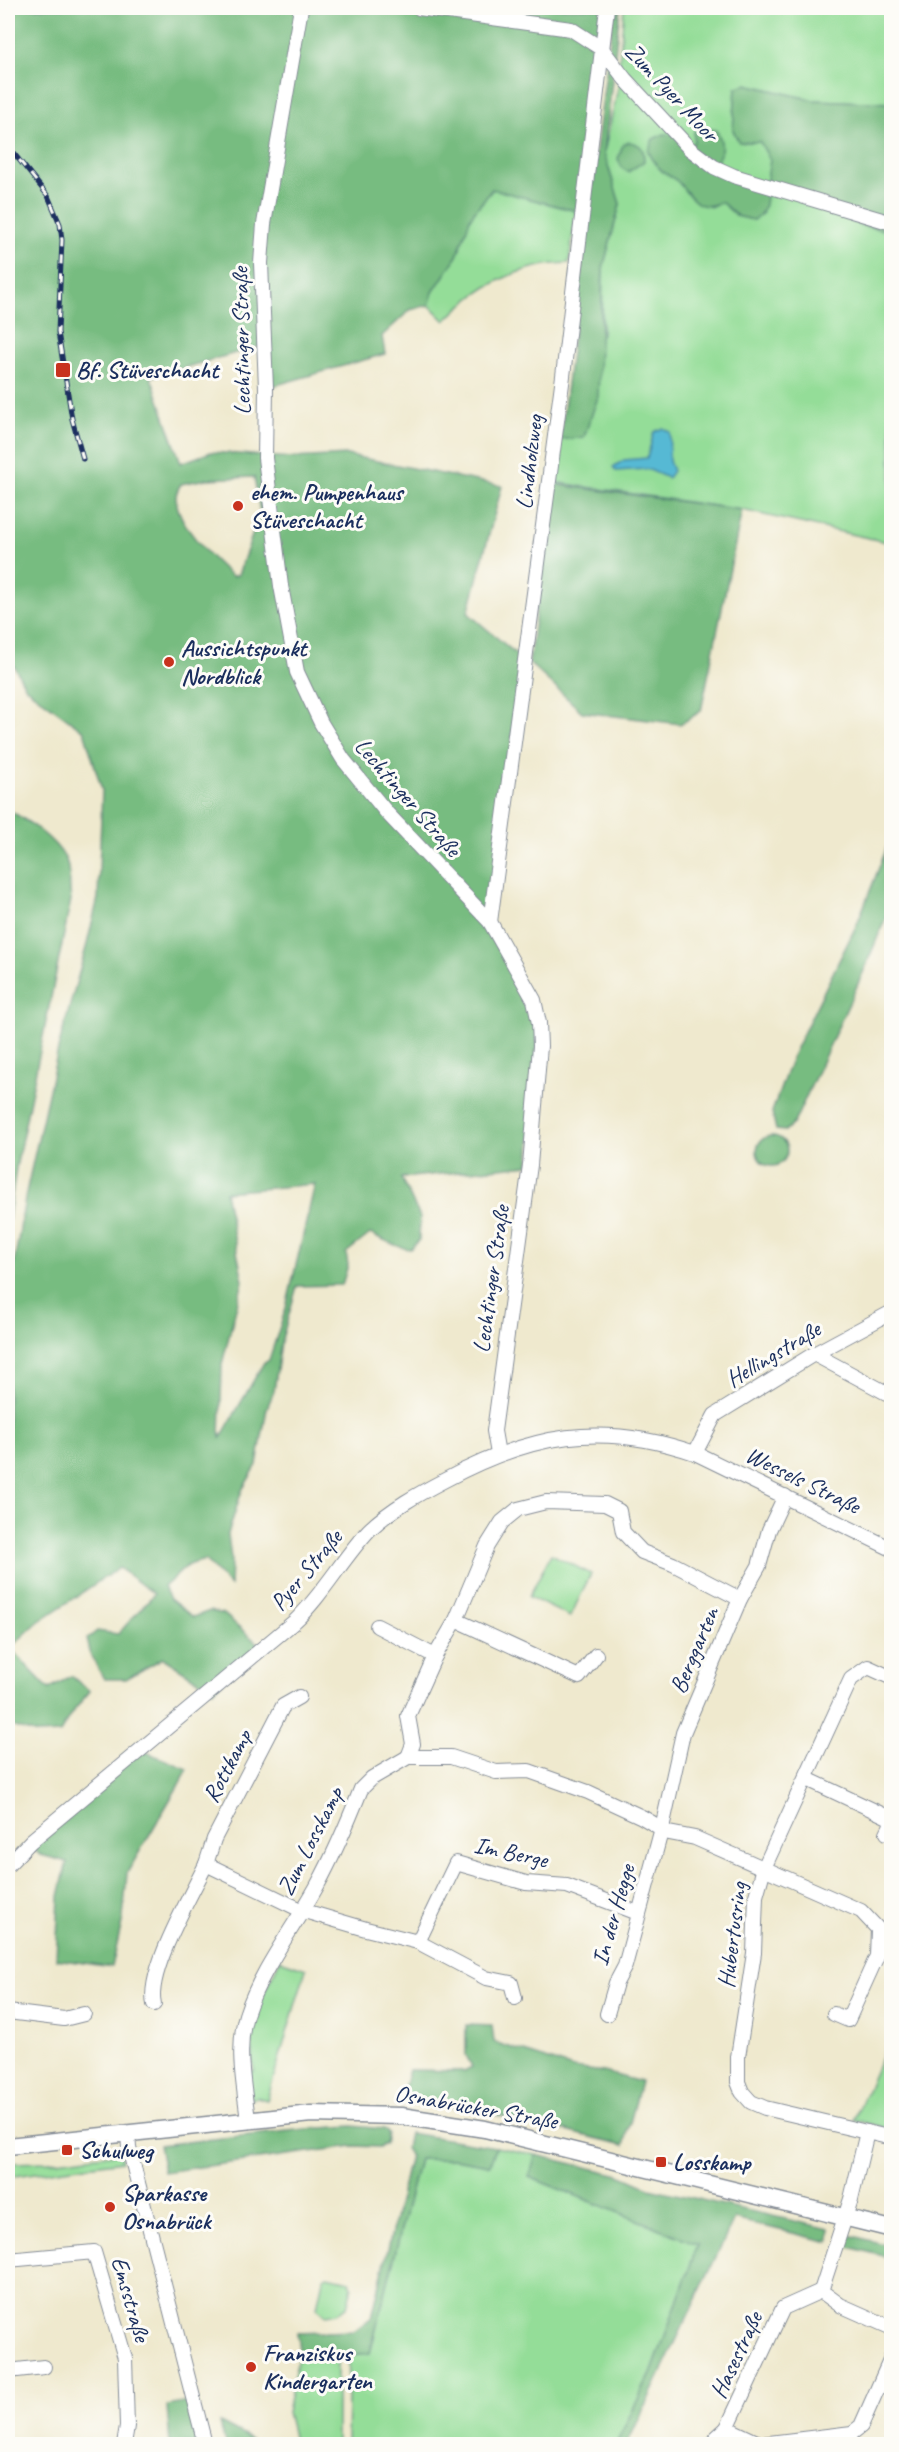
<svg xmlns="http://www.w3.org/2000/svg" width="899" height="2452" font-family="Caveat,sans-serif">
  <style>
    .green { fill: #94dd98; stroke: #58867b; stroke-width: 1.5; fill-rule: evenodd }
    .forest { fill: #77bc80; stroke: #49766f; stroke-width: 1.5; fill-rule: evenodd }
    .water { fill: #56b9d4; stroke: #387499; stroke-width: 1.5 }
    .lines { fill: none; stroke-linecap: round; stroke-linejoin: round }
    .minor-casing { stroke: #858c96; stroke-width: 16 }
    .tertiary-casing { stroke: #858c96; stroke-width: 19 }
    .minor { stroke: #fff; stroke-width: 14 }
    .tertiary { stroke: #fff; stroke-width: 16 }
    .rail-casing { stroke: #1b2f5e; stroke-width: 5 }
    .rail { stroke: #fdfcf7; stroke-width: 3; stroke-dasharray: 9; stroke-linecap: butt }
    .poi-dot { fill: #c8321e; stroke: #fdfcf7; stroke-width: 2 }
    .labels { text-anchor: middle; dominant-baseline: central; stroke-width: 6; stroke-linejoin: round; paint-order: stroke }
    .street-label { font-size: 24px; fill: #1b2f5e; stroke: #fdfcf7 }
    .poi-label { font-size: 24px; font-weight: bold; fill: #1b2f5e; stroke: #fdfcf7; text-anchor: start }
  </style>
  <rect width="100%" height="100%" fill="#fdfcf7"/>
  <filter id="ink" filterUnits="userSpaceOnUse"><feTurbulence type="fractalNoise" baseFrequency=".0167" numOctaves="2"/><feDisplacementMap in="SourceGraphic" scale="12" xChannelSelector="R" yChannelSelector="G"/><feConvolveMatrix kernelMatrix="1 2 1 2 8 2 1 2 1" color-interpolation-filters="sRGB"/></filter>
  <filter id="wash" filterUnits="userSpaceOnUse"><feTurbulence type="fractalNoise" baseFrequency=".008" numOctaves="4" result="noise"/><feDisplacementMap in="SourceGraphic" scale="24" xChannelSelector="R" yChannelSelector="G"/><feGaussianBlur stdDeviation="1.35" result="paint"/><feColorMatrix in="noise" values="0 0 0 0 0 0 0 0 0 0 0 0 0 0 0 0 0 1.4 0 .05"/><feComposite in="paint" operator="in"/></filter>
  <g filter="url(#wash)">
    <rect width="100%" height="100%" fill="#efe9ce"/>
    <g class="green">
      <path d="M624 8H891V103L813 100 746 84 736 88 733 130 739 142H760L770 160 842 216 864 226 891 231V543L742 510 553 482 560 440 602 333 603 268 620 204 604 153 621 73 619 64ZM694 141 714 167 763 213 753 220 737 216 721 202 710 207 688 195 678 181 662 171 648 151 690 149Z"/>
      <path d="M493 189 576 211 569 263C521 264 478 286 445 321L429 305 433 292 457 256 471 216Z"/>
      <path d="M551 1554 591 1574 570 1617 529 1597Z"/>
      <path d="M280 1960 306 1969 267 2100 256 2097 251 2100 247 2072 254 2071 252 2057 253 2015Z"/>
      <path d="M891 2035 892 2129H891L854 2120Z"/>
      <path d="M496 2147 536 2155 529 2177 698 2244 653 2369 616 2444H347L349 2355 370 2353 419 2159H455L489 2165Z"/>
      <path d="M120 2153 122 2161 8 2177V2163L48 2162Z"/>
      <path d="M327 2276 349 2281 352 2287 347 2307 337 2313 326 2315 317 2308 323 2279Z"/>
      <path d="M299 2351 319 2358 337 2356V2444H295L287 2412Z"/>
    </g>
    <g class="forest">
      <path d="M8 8H602L577 211 492 189 471 216 457 256 433 292 429 305 410 310 382 336 385 354 266 388 264 345 151 377 181 463 211 452 292 458 347 455 502 486 468 613 522 659 490 922 539 1023 529 1165 401 1178 420 1217 419 1240 410 1249C396 1248 384 1239 370 1234L346 1253 348 1265 342 1285 297 1286 281 1342 274 1391 267 1408 257 1465 242 1490 228 1534 231 1559 230 1586 205 1560 188 1565 164 1587 170 1599 193 1617 210 1611 224 1614 263 1648 213 1690 163 1658 126 1679H104L91 1656 87 1639 97 1631 118 1634 154 1594 119 1568 38 1622 10 1648 49 1689 71 1676 90 1691 71 1714 60 1733 37 1734 8 1725V1283L14 1264 26 1193 59 1045 87 944 98 898 102 790 84 731 26 688 8 655ZM254 477 261 518 253 533 238 575 232 576C213 561 176 523 176 497 176 493 179 487 181 484L206 479ZM315 1184 286 1308 269 1360 263 1364 220 1439 222 1364 243 1281 225 1192Z"/>
      <path d="M614 8H620L604 153 620 204 603 268 598 397 584 437 560 440Z"/>
      <path d="M746 84 813 100 891 103V231L864 226 816 208 767 185C765 201 768 211 753 220L737 216 721 202C697 213 693 198 678 182 674 178 667 175 662 171 656 166 652 158 648 151L653 139 664 134 675 135 689 148 694 141V131L700 128 716 130C725 144 722 153 714 167L766 185 770 160 760 142H739L733 130 736 88Z"/>
      <path d="M629 142C642 144 644 149 644 161L628 172 622 168 618 159 623 144Z"/>
      <path d="M553 484 742 510 701 711 681 724 582 712 529 663Z"/>
      <path d="M8 810C27 820 54 838 65 858 71 868 69 888 71 900L16 1168 8 1225Z"/>
      <path d="M891 837V905L862 975 794 1123 785 1131 776 1130 772 1112 793 1054 857 924Z"/>
      <circle cx="772" cy="1151" r="15"/>
      <path d="M141 1750 188 1769 127 1873 123 1918 112 1967 56 1959 59 1896 67 1862 41 1855 27 1845Z"/>
      <path d="M466 2025 492 2026 494 2042 573 2068 604 2072 641 2082 624 2145C550 2128 476 2105 400 2103L409 2070 464 2071 472 2067 466 2055Z"/>
      <path d="M352 2126 384 2129 388 2133 386 2144 380 2147 353 2146 164 2172 159 2145 306 2129Z"/>
      <path d="M409 2133 496 2147 490 2165 455 2159H419L370 2353 319 2358 299 2351 297 2333 354 2331 372 2317 410 2155 406 2148Z"/>
      <path d="M536 2155 619 2175 649 2188 830 2229V2242L734 2219 627 2444H616L653 2369 698 2244 529 2177Z"/>
      <path d="M849 2235 891 2246V2258L841 2245Z"/>
      <path d="M187 2402 198 2444H170L167 2406Z"/>
      <path d="M220 2423 251 2439 252 2444H225Z"/>
    </g>
    <path class="water" d="M663 428 670 432 669 461 673 471 668 478 647 469 616 471 613 467 624 460 647 458 654 432Z"/>
  </g>
  <g filter="url(#ink)">
    <g class="lines">
      <g class="minor-casing">
        <g id="minor">
          <path d="M301 8 264 224 261 263 266 388 265 458 281 586 297 672 321 723 343 759 387 813 490 922 534 1000 539 1023 540 1046 530 1165 494 1431 498 1454"/>
          <path d="M419 8 571 29 602 49 625 79 690 149 714 167 734 176 892 223"/>
          <path d="M490 922 563 376 607 8"/>
          <path d="M814 1354 892 1396"/>
          <path d="M695 1453 715 1415 814 1354 892 1312"/>
          <path d="M456 1620 579 1677 596 1655"/>
          <path d="M377 1626 435 1656"/>
          <path d="M892 1678 868 1667 851 1679 764 1868 756 1896 754 1953 738 2057V2082L742 2092 751 2102 765 2108 892 2138"/>
          <path d="M299 1697 283 1706 214 1839 206 1864 301 1910 366 1929 418 1942 486 1978 511 1983 515 1998"/>
          <path d="M408 1757 413 1744 408 1716 435 1656 456 1620 487 1546 502 1522 518 1509 546 1502 605 1504 619 1511 623 1532 642 1552 673 1564 740 1599"/>
          <path d="M807 1779 890 1818 891 1825 887 1833"/>
          <path d="M8 1865 31 1841 294 1622C323 1595 342 1559 369 1530 391 1509 418 1494 445 1480 531 1434 601 1421 695 1453L892 1549"/>
          <path d="M418 1942 456 1863 526 1883 567 1886 638 1913"/>
          <path d="M154 2004C146 1972 191 1896 206 1864"/>
          <path d="M8 2012 64 2019 84 2014"/>
          <path d="M607 2014 616 1983 625 1966 662 1828 683 1733 740 1599 759 1566 769 1530 785 1496"/>
          <path d="M248 2120C244 2085 236 2049 246 2015 260 1971 295 1926 317 1886 334 1855 348 1822 361 1789L372 1778 408 1757H451L496 1772 529 1771 588 1792 642 1817 669 1833 695 1838 861 1911 878 1929 877 1956 848 2020 834 2014"/>
          <path d="M867 2132 851 2199 821 2291 840 2305 892 2328"/>
          <path d="M128 2133 129 2148 205 2444"/>
          <path d="M8 2260 94 2252 125 2358 127 2426 124 2444"/>
          <path d="M821 2291 783 2308 727 2428 761 2444 852 2433 861 2426 892 2356"/>
          <path d="M8 2371 44 2367"/>
          <path d="M713 2444 716 2438 727 2428"/>
        </g>
      </g>
      <g class="tertiary-casing">
        <path id="tertiary" d="M8 2146 311 2114 401 2116 485 2129 892 2229"/>
      </g>
      <use href="#minor" class="minor"/>
      <use href="#tertiary" class="tertiary"/>
      <g class="rail-casing">
        <g id="rail">
          <path d="M8 9V8"/>
          <path d="M8 146 48 196 60 224 62 240 58 332 72 419 83 459"/>
        </g>
      </g>
      <use href="#rail" class="rail"/>
    </g>
  </g>
  <g class="poi-dot">
    <rect x="55" y="362" width="16" height="16" rx="3"/>
    <circle cx="238" cy="506" r="6"/>
    <circle cx="169" cy="662" r="6"/>
    <rect x="61" y="2144" width="12" height="12" rx="3"/>
    <rect x="655" y="2156" width="12" height="12" rx="3"/>
    <circle cx="110" cy="2207" r="6"/>
    <circle cx="251" cy="2367" r="6"/>
  </g>
  <g class="labels">
    <g class="street-label">
      <text transform="translate(672 92) rotate(47)">Zum Pyer Moor</text>
      <text transform="translate(241 341) rotate(-91)">Lechtinger Straße</text>
      <text transform="translate(529 462) rotate(-83)">Lindholzweg</text>
      <text transform="translate(408 797) rotate(49)">Lechtinger Straße</text>
      <text transform="translate(491 1279) rotate(-82)">Lechtinger Straße</text>
      <text transform="translate(773 1354) rotate(-31)">Hellingstraße</text>
      <text transform="translate(803 1480) rotate(26)">Wessels Straße</text>
      <text transform="translate(306 1570) rotate(-50)">Pyer Straße</text>
      <text transform="translate(694 1650) rotate(-67)">Berggarten</text>
      <text transform="translate(227 1766) rotate(-62)">Rottkamp</text>
      <text transform="translate(310 1841) rotate(-63)">Zum Losskamp</text>
      <text transform="translate(511 1852) rotate(12)">Im Berge</text>
      <text transform="translate(613 1915) rotate(-74)">In der Hegge</text>
      <text transform="translate(732 1935) rotate(-83)">Hubertusring</text>
      <text transform="translate(476 2107) rotate(10)">Osnabrücker Straße</text>
      <text transform="translate(131 2299) rotate(74)">Emsstraße</text>
      <text transform="translate(736 2355) rotate(-65)">Hasestraße</text>
    </g>
    <g class="poi-label">
      <text x="76" y="370">Bf. Stüveschacht</text>
      <text x="250" y="492">ehem. Pumpenhaus<tspan x="250" dy="28">Stüveschacht</tspan></text>
      <text x="181" y="648">Aussichtspunkt<tspan x="181" dy="28">Nordblick</tspan></text>
      <text x="79" y="2150">Schulweg</text>
      <text x="673" y="2162">Losskamp</text>
      <text x="122" y="2193">Sparkasse<tspan x="122" dy="28">Osnabrück</tspan></text>
      <text x="263" y="2353">Franziskus<tspan x="263" dy="28">Kindergarten</tspan></text>
    </g>
  </g>
  <rect width="899" height="2452" fill="none" stroke="#fdfcf7" stroke-width="30"/>
</svg>
